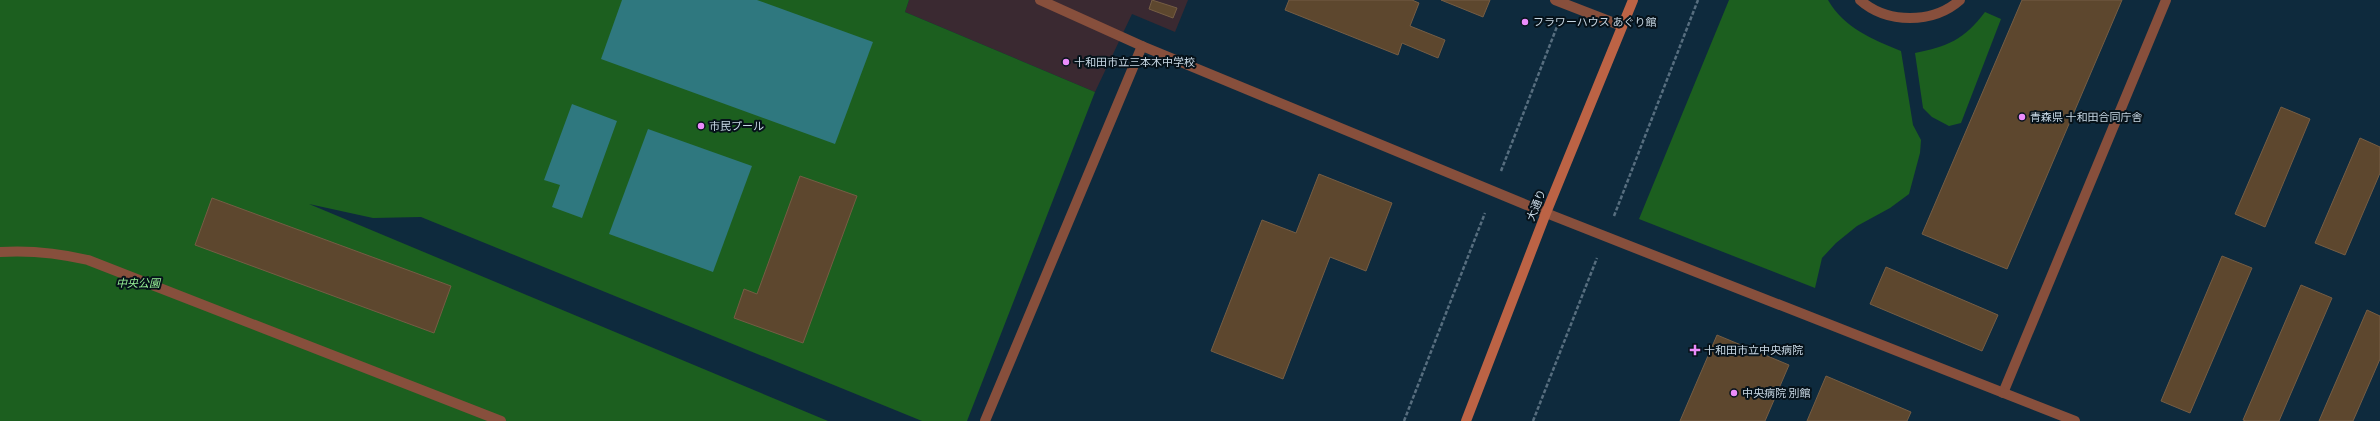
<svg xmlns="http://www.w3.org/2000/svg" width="2380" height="421" font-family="Merriweather,'Noto Sans JP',serif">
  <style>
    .education { fill: #3a2931 }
    .green { fill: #1c5f1f }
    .water { fill: #2f787f }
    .building { fill: #5d472e; stroke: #755d44 }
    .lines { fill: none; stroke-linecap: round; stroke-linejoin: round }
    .path { stroke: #576e7f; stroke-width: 2.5; stroke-dasharray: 4 2; stroke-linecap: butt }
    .lane { stroke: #874f3c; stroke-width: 10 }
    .street { stroke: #874f3c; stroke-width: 10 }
    .secondary { stroke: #bc6345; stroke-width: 10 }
    .poi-dot { fill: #ec8cfb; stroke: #06121a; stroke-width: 1.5 }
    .labels { text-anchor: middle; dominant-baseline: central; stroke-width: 4; stroke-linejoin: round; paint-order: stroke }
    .poi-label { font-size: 11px; fill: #c8d8e5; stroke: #06121a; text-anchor: start }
    .street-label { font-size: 11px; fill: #c8d8e5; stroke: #06121a }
    .park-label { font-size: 11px; font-style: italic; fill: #97f095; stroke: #06121a }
  </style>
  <rect width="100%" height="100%" fill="#0e2a3d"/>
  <path class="education" d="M909 0H1188L1175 32 1132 14 1095 92 905 12Z"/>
  <g class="green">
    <path d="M0 0H909L905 12 1095 92 967 421H922L421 217 373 218 309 204 828 421H0Z"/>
    <path d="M1729 0H1828C1844 28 1872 39 1901 51L1913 125 1921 140 1920 153 1909 194 1890 208 1857 226 1836 243 1822 258 1815 288 1639 219Z"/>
    <path d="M1985 12 2001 19 1961 123 1949 126 1932 117 1923 108 1915 53C1947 47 1965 39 1985 12Z"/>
  </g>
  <g class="water">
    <path d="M622 0H757L873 42 835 144 601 59Z"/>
    <path d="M572 104 617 121 582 218 552 207 560 185 544 180Z"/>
    <path d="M648 129 752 166 713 272 609 234Z"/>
  </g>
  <g class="building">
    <path d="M1152 0 1177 8 1173 18 1149 9Z"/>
    <path d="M1289 0H1412L1419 3 1410 26 1445 40 1438 58 1402 43 1398 55 1285 10Z"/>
    <path d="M1441 0H1490L1483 17Z"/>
    <path d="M2022 0H2122L2007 269 1922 234Z"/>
    <path d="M2281 107 2310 119 2265 227 2235 214Z"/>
    <path d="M2360 138 2380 147V173L2345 255 2315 243Z"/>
    <path d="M1319 174 1392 203 1366 271 1330 257 1283 379 1211 351 1262 220 1296 233Z"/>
    <path d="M800 176 857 196 803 343 734 318 744 289 757 294Z"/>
    <path d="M212 198 451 286 434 333 195 245Z"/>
    <path d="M2222 256 2252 268 2190 413 2161 401Z"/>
    <path d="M1886 267 1998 315 1982 351 1870 304Z"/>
    <path d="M2301 285 2332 298 2279 421H2246L2243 420Z"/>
    <path d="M2367 310 2380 316V359L2353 421H2319Z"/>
    <path d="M1717 335 1789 365 1765 421H1680Z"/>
    <path d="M1826 376 1911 412 1907 421H1807Z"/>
  </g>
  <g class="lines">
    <g class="path">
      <path d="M1501 171 1558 24"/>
      <path d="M1614 216 1698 0"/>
      <path d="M1404 421 1485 213"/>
      <path d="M1533 421 1597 258"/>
    </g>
    <g class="lane">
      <path d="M1040 0 1142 46"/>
      <path d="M1555 0 1622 26"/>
      <path d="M1860 0C1887 24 1933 24 1960 0"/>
      <path d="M0 252C31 250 58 253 88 260L501 421"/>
      <path d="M2003 393 2166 0"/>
    </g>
    <path class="street" d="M985 421 1142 46 1546 213 2075 421"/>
    <path class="secondary" d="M1466 421 1546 213 1633 0"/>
  </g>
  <g class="poi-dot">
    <circle cx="1525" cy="22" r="4"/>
    <circle cx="1066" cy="62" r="4"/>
    <circle cx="2022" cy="117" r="4"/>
    <circle cx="701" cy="126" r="4"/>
    <path d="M1693 344h4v4h4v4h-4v4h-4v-4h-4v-4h4z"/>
    <circle cx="1734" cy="393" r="4"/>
  </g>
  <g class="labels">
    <g class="poi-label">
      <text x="1533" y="22">フラワーハウス あぐり館</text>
      <text x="1074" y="62">十和田市立三本木中学校</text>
      <text x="2030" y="117">青森県 十和田合同庁舎</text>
      <text x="709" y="126">市民プール</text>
      <text x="1704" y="350">十和田市立中央病院</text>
      <text x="1742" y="393">中央病院 別館</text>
    </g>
    <g class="street-label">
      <text transform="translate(1536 205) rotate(-68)">大通り</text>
    </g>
    <g class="park-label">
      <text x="138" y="283">中央公園</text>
    </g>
  </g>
</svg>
